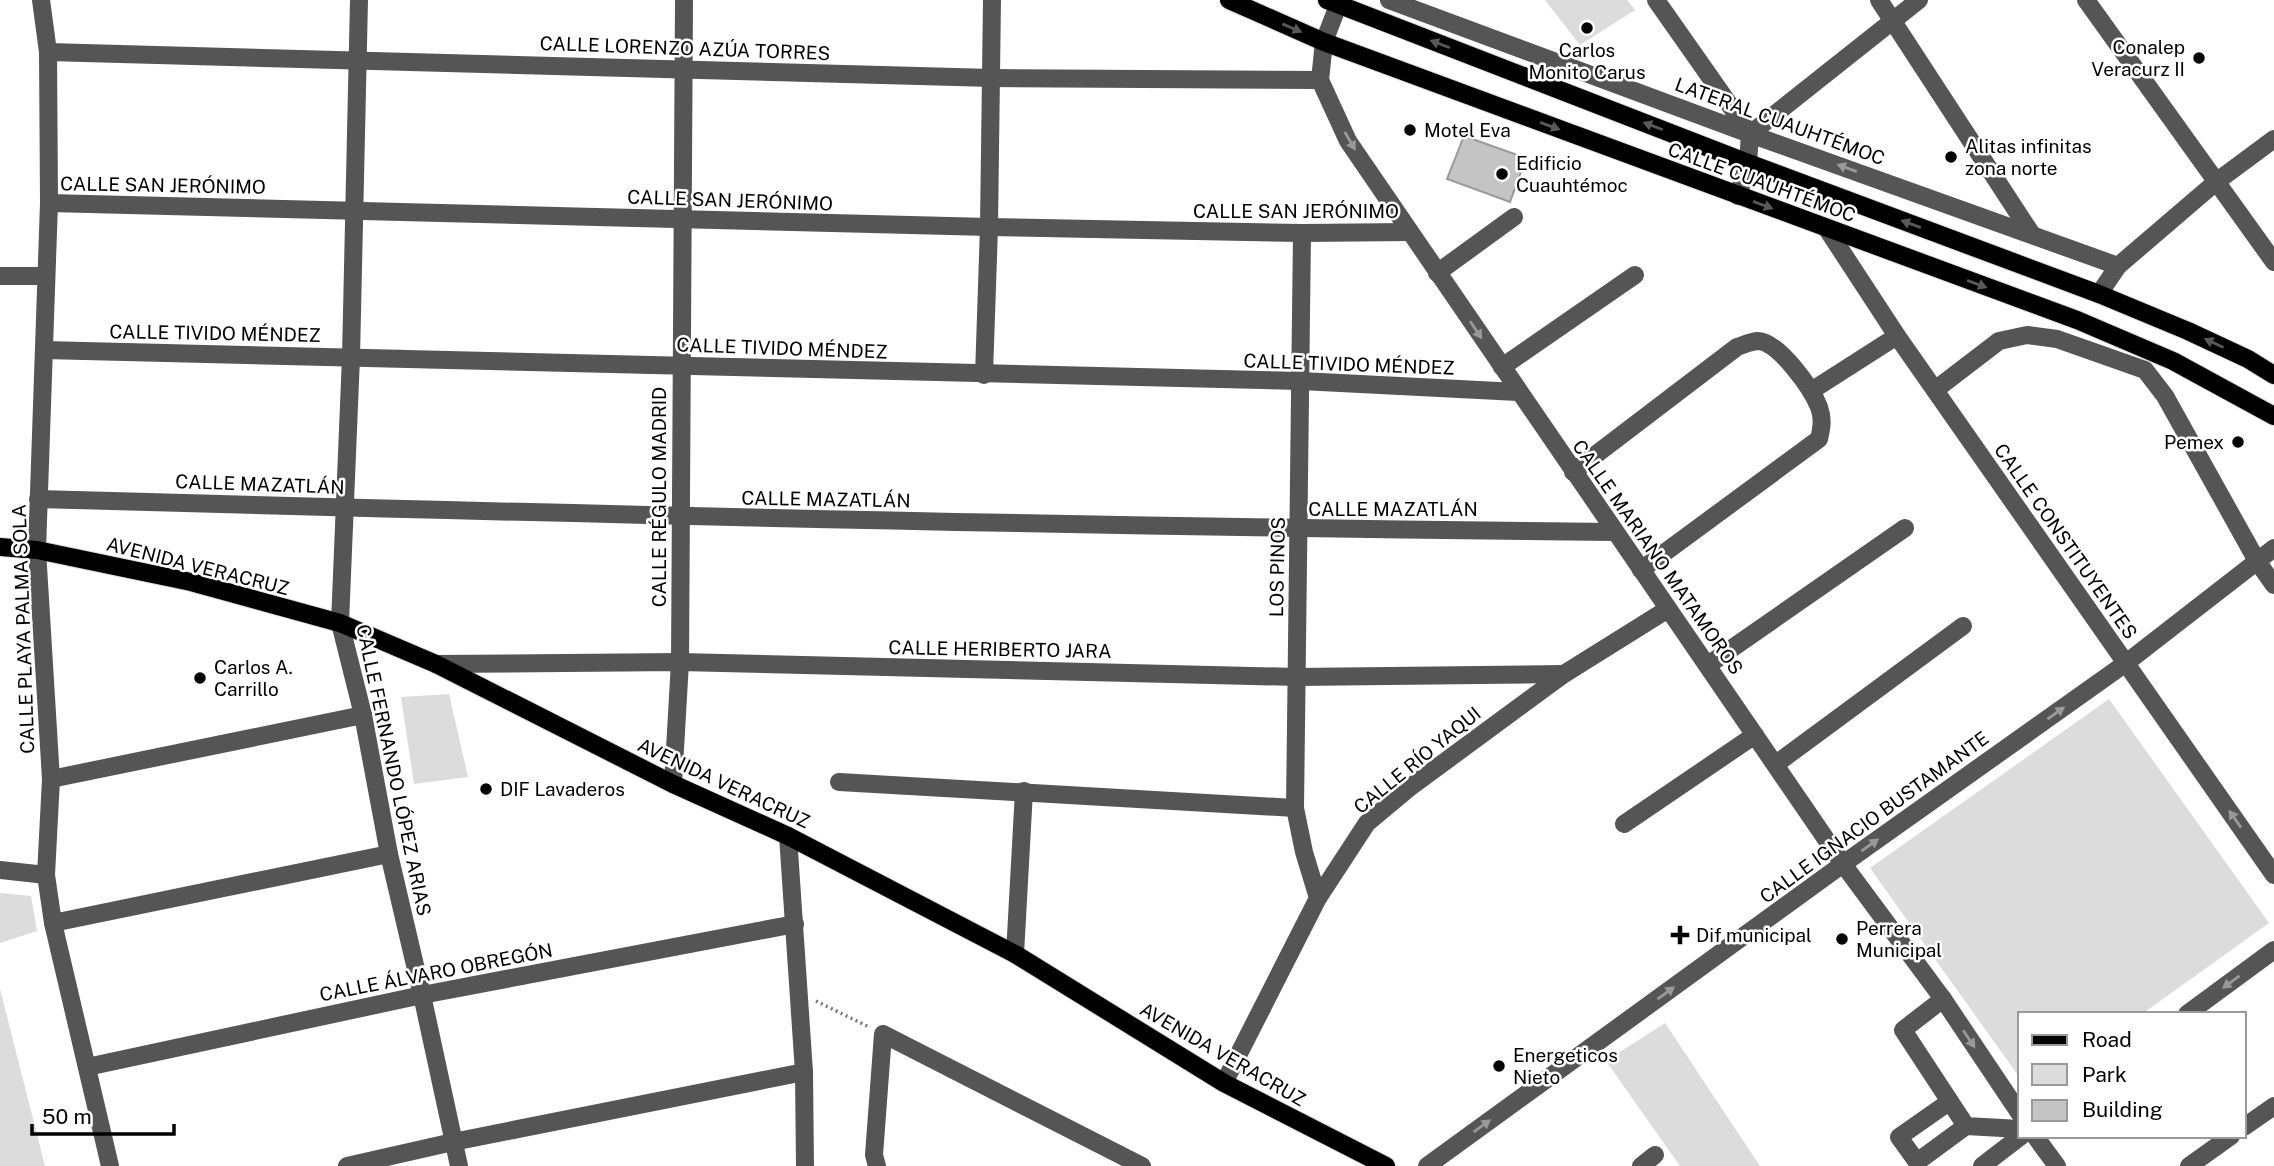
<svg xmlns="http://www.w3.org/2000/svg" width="2274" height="1166" font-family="'Public Sans',sans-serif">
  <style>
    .green { fill: #dcdcdc }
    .building { fill: #c4c4c4; stroke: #999; stroke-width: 2 }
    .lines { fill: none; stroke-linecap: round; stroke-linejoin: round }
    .major-casing { stroke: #dbdbdb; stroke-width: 20 }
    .path { stroke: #777; stroke-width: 3.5; stroke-dasharray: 2 3.5; stroke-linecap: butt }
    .minor { stroke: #555; stroke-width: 18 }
    .major { stroke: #000; stroke-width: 18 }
    .oneway { fill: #595959 }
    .oneway2 { fill: #999 }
    .poi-dot { fill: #000; stroke: #fff; stroke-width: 2.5 }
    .labels { text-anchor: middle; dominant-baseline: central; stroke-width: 5; stroke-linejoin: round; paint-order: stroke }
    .poi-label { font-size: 19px; fill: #000; stroke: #fff; text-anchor: start }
    .street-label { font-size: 19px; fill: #000; stroke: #fff }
  </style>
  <rect width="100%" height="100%" fill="#fff"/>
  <g class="green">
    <path d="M1545 0H1627L1635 10 1580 45Z"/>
    <path d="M449 694 468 777 414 784 401 697Z"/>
    <path d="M2109 699 2269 923 2142 1014H2020V1078L1870 868Z"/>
    <path d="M0 893 31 896 37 931 0 943Z"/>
    <path d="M0 989 45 1166H0Z"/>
    <path d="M1665 1023 1760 1166H1680L1606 1061Z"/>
  </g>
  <path class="building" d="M1464 136 1526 158 1510 202 1447 179Z"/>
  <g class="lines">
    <g class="major-casing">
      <g id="major">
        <path d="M1229 0 1324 42 2077 320 2173 361 2274 416"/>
        <path d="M1327 0 1748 163 2099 294 2188 331 2248 359 2274 375"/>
        <path d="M0 547 37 550 191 582 340 623 436 664 673 784 788 836 1015 954 1224 1083 1386 1166"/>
      </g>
    </g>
    <path class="path" d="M816 1001 869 1027"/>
    <g class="minor">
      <path d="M41 0 48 52 49 203 37 550 51 779 46 875 53 923 110 1166"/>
      <path d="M359 0 351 357 340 623 363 715 389 854 422 995 459 1166"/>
      <path d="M1340 0 1324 42 1320 80 1348 141 1843 864 1943 999 2020 1114"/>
      <path d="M1389 0 1750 134 2118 266"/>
      <path d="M1656 0 1750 134"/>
      <path d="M1879 0 2031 233"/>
      <path d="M2086 0 2274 262"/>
      <path d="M48 52 992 78 1320 80"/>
      <path d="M1738 196 1748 163 1750 134 1919 0"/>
      <path d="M49 203 989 227 1302 233 1410 232"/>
      <path d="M1827 229 1897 336 2274 875"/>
      <path d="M1302 233 1295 808 1304 852 1318 898"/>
      <path d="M1437 273 1514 217"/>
      <path d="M0 276H45"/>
      <path d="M2099 294 2118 266 2216 182 2274 139"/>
      <path d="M44 350 1301 381 1518 392"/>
      <path d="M1502 367 1635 275"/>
      <path d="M984 375 989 227 992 0"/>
      <path d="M1935 390 1999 341 2027 335 2057 339 2145 370 2165 396 2257 561 2274 585"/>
      <path d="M1811 391 1897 336"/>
      <path d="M1573 472 1737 347C1743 345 1752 341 1758 341 1779 342 1812 389 1819 407 1823 418 1822 427 1819 439L1641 570"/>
      <path d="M38 499C563 514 1088 527 1614 532"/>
      <path d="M436 664 680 662 1296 677 1564 674"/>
      <path d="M1708 665 1905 528"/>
      <path d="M1776 764 1963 626"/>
      <path d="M51 779 363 715"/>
      <path d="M839 782 1295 808"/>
      <path d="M673 784 680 662 684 0"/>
      <path d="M1624 824 1755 735"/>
      <path d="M788 836 804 1072 805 1166"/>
      <path d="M0 870 46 875"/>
      <path d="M53 923 389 854"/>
      <path d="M1015 954 1024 791"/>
      <path d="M1943 999 1903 1030 1966 1126 2020 1129"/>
      <path d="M2187 1014 2274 950"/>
      <path d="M87 1067 422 995 795 924"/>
      <path d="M1224 1083 1318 898 1367 823 1409 788 1564 674 1668 609"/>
      <path d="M1949 1102 1899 1137 1917 1162 1966 1126"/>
      <path d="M2244 1127 2274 1106"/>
      <path d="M2035 1136 2057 1166"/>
      <path d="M347 1166 453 1142 804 1072"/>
      <path d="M877 1166 874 1155 883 1034 1142 1166"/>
      <path d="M1427 1166 1843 864 2126 663 2274 548"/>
      <path d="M1641 1166 1655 1155"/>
      <path d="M1982 1166 2021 1136"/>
      <path d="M2189 1166 2231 1136"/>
    </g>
    <use href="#major" class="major"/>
  </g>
  <defs><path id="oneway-solid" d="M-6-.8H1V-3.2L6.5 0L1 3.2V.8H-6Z" transform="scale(1.75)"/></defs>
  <g class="oneway">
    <use href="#oneway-solid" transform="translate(1292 28) rotate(23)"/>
    <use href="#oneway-solid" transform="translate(1440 44) rotate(-159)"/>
    <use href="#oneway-solid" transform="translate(1550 126) rotate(20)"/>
    <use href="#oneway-solid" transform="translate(1653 126) rotate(-159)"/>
    <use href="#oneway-solid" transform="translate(1763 205) rotate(20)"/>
    <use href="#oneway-solid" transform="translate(1911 224) rotate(-160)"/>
    <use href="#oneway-solid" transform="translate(1977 284) rotate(20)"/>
    <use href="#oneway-solid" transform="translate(2214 343) rotate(-155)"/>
  </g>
  <g class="oneway2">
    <use href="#oneway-solid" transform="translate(1350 141) rotate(60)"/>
    <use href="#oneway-solid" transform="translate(1847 168) rotate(-160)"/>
    <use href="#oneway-solid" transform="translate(1476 330) rotate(56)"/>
    <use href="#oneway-solid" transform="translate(2056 713) rotate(-35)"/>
    <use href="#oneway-solid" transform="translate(2235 819) rotate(-125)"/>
    <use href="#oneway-solid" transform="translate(1870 845) rotate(-35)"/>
    <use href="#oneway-solid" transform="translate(2231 982) rotate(144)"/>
    <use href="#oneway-solid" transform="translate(1666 993) rotate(-36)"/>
    <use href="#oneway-solid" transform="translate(1969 1039) rotate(56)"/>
    <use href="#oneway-solid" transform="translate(1482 1126) rotate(-36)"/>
  </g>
  <g class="poi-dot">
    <circle cx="1587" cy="28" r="7"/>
    <circle cx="2199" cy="58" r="7"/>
    <circle cx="1410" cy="130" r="7"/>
    <circle cx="1951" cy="157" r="7"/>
    <circle cx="1502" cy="174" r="7"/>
    <circle cx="2238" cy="442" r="7"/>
    <circle cx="200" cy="678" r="7"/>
    <circle cx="486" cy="789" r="7"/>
    <path d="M1676.5 924.5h7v7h7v7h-7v7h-7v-7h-7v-7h7z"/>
    <circle cx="1842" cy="939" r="7"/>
    <circle cx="1499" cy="1066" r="7"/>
  </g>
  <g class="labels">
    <g class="poi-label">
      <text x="2185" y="47" text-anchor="end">Conalep<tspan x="2185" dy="22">Veracurz II</tspan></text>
      <text x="1587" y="50" text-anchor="middle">Carlos<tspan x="1587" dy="22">Monito Carus</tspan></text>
      <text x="1424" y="130">Motel Eva</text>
      <text x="1965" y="146">Alitas infinitas<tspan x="1965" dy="22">zona norte</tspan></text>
      <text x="1516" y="163">Edificio<tspan x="1516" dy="22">Cuauhtémoc</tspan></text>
      <text x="2224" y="442" text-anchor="end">Pemex</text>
      <text x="214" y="667">Carlos A.<tspan x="214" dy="22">Carrillo</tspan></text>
      <text x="500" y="789">DIF Lavaderos</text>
      <text x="1856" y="928">Perrera<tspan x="1856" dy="22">Municipal</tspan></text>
      <text x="1696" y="935">Dif municipal</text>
      <text x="1513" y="1055">Energeticos<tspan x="1513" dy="22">Nieto</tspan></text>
    </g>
    <g class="street-label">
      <text transform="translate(685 48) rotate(2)">CALLE LORENZO AZÚA TORRES</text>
      <text transform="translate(1780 121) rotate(20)">LATERAL CUAUHTÉMOC</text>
      <text transform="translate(1762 182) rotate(20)">CALLE CUAUHTÉMOC</text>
      <text transform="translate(163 185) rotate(1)">CALLE SAN JERÓNIMO</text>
      <text transform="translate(730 200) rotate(2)">CALLE SAN JERÓNIMO</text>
      <text x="1296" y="211">CALLE SAN JERÓNIMO</text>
      <text transform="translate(215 333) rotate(1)">CALLE TIVIDO MÉNDEZ</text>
      <text transform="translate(782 348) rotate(2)">CALLE TIVIDO MÉNDEZ</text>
      <text transform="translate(1349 364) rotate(2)">CALLE TIVIDO MÉNDEZ</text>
      <text transform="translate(260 484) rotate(2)">CALLE MAZATLÁN</text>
      <text transform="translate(659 497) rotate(-90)">CALLE RÉGULO MADRID</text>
      <text transform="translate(826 499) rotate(1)">CALLE MAZATLÁN</text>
      <text x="1393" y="509">CALLE MAZATLÁN</text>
      <text transform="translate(2066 541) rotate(55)">CALLE CONSTITUYENTES</text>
      <text transform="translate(1658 557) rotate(55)">CALLE MARIANO MATAMOROS</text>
      <text transform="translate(198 566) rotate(14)">AVENIDA VERACRUZ</text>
      <text transform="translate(1277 567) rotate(-89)">LOS PINOS</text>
      <text transform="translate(23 629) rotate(-92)">CALLE PLAYA PALMA SOLA</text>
      <text transform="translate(1000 649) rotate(1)">CALLE HERIBERTO JARA</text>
      <text transform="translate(1417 760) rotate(-39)">CALLE RÍO YAQUI</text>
      <text transform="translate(394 770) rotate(78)">CALLE FERNANDO LÓPEZ ARIAS</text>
      <text transform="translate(724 783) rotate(25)">AVENIDA VERACRUZ</text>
      <text transform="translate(1874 817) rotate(-36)">CALLE IGNACIO BUSTAMANTE</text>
      <text transform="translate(436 972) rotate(-11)">CALLE ÁLVARO OBREGÓN</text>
      <text transform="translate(1223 1054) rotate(30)">AVENIDA VERACRUZ</text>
    </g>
  </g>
  <rect x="2018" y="1012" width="228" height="126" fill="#ffffff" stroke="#999999" stroke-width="2"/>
  <rect x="2032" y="1035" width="35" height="10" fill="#000000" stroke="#999999" stroke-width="2"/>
  <text x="2082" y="1047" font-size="21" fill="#000000">Road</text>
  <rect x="2032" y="1064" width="35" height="21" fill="#dcdcdc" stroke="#999999" stroke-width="2"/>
  <text x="2082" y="1082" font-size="21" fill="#000000">Park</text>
  <rect x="2032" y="1100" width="35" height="21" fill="#c4c4c4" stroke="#999999" stroke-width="2"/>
  <text x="2082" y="1117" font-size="21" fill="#000000">Building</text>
  <path d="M32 1124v10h142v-10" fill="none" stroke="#000000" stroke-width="3.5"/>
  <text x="42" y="1124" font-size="21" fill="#000000" stroke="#ffffff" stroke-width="5" paint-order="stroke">50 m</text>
</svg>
